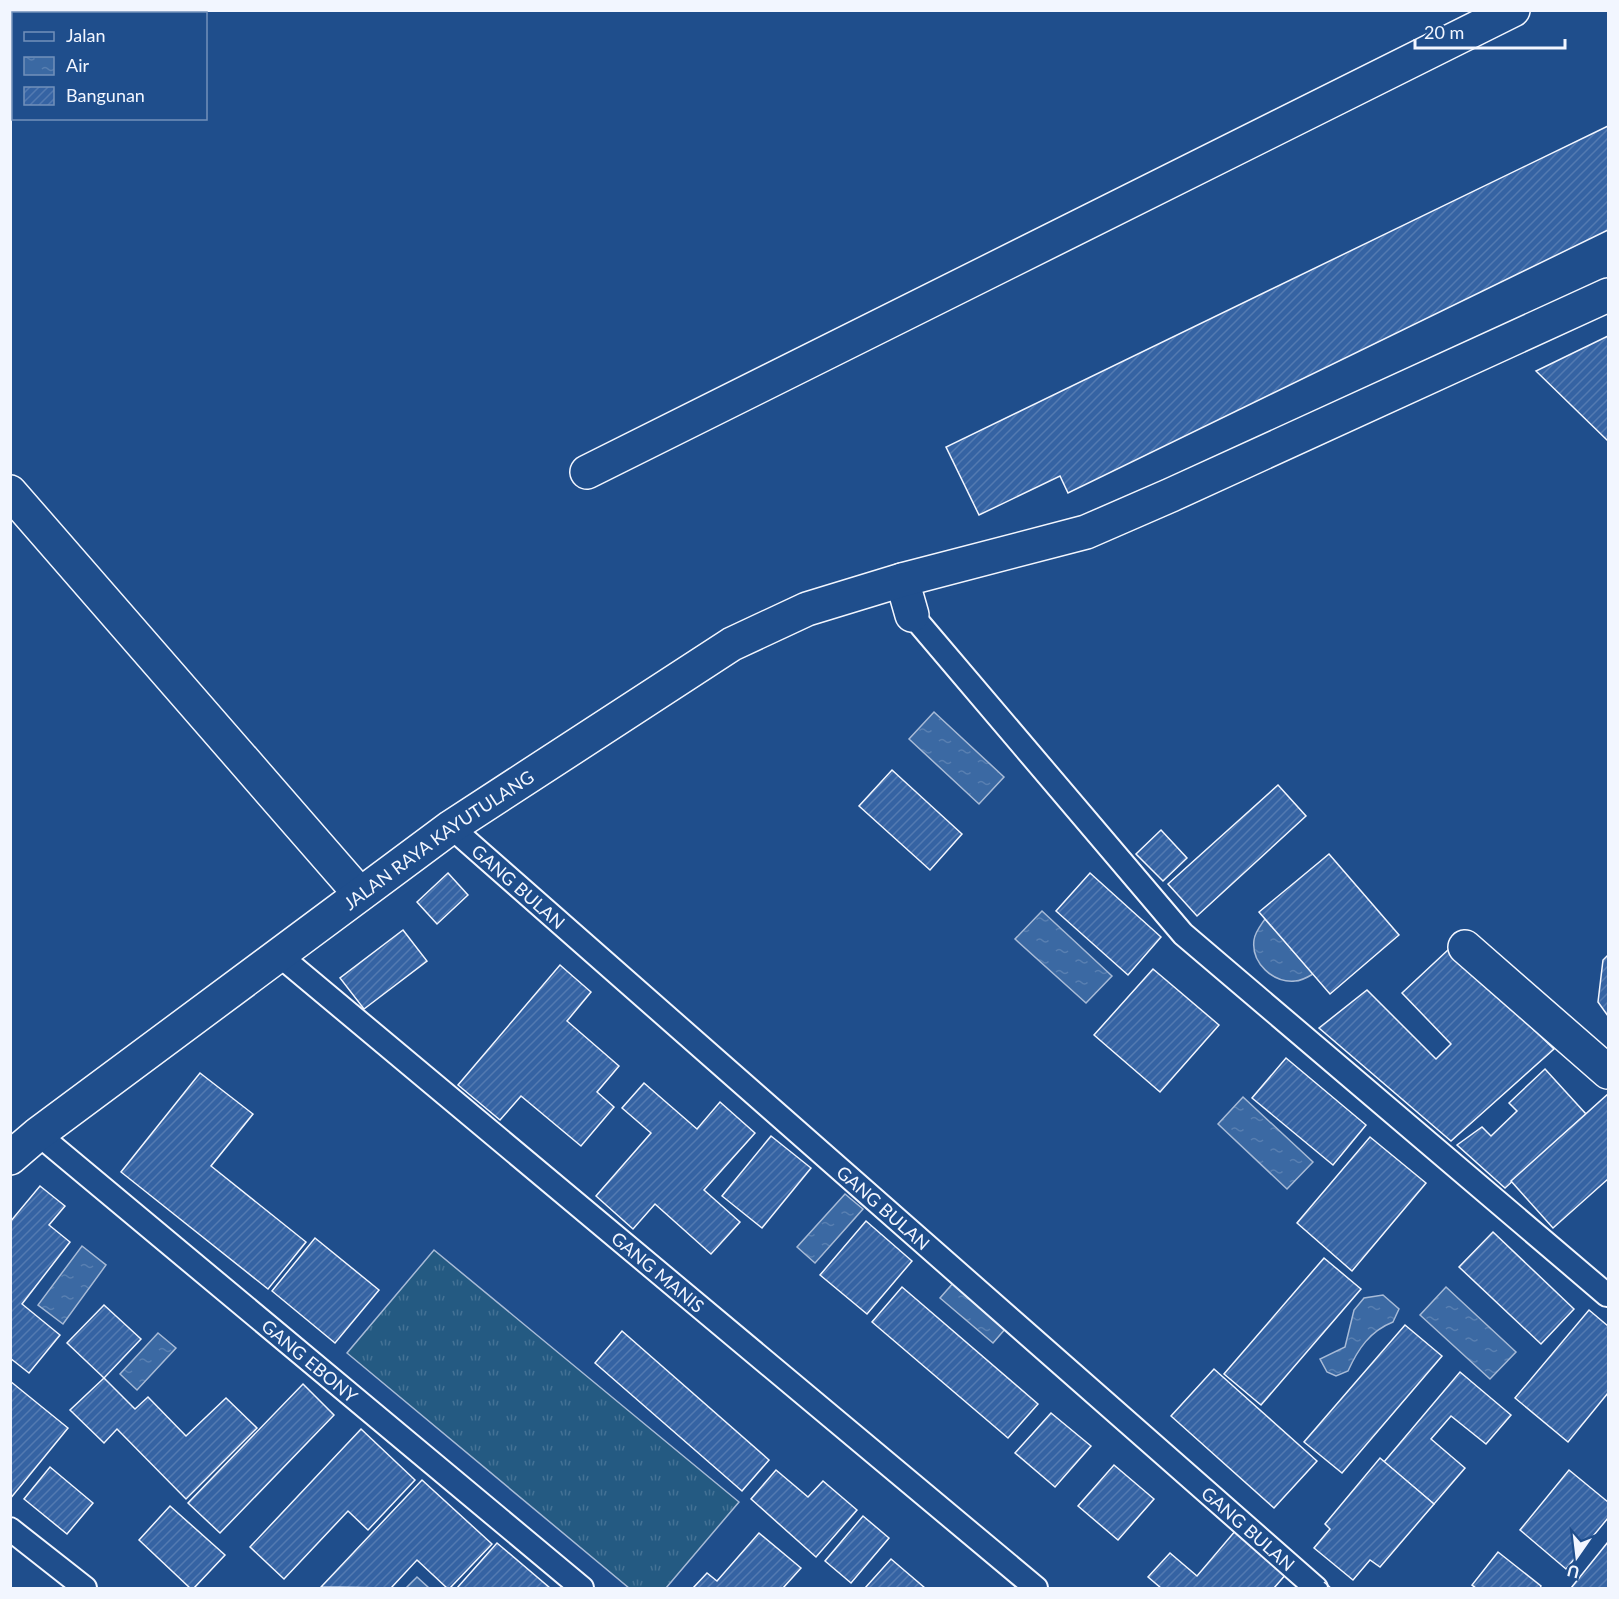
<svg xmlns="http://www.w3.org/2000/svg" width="1619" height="1599" font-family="Lato,sans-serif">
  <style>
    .grass { fill: url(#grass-tufts); stroke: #a8bbd7; stroke-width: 1.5 }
    .water { fill: url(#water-ripples); stroke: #a8bbd7; stroke-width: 1.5 }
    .building { fill: url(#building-hatch); stroke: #f2f6ff; stroke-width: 1.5 }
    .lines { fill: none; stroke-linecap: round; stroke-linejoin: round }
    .lane-casing { stroke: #f2f6ff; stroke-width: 26 }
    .street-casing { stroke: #f2f6ff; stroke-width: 36 }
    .lane { stroke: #1f4e8c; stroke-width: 22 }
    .street { stroke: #1f4e8c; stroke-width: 33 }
    .fence { stroke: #f2f6ff; stroke-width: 1.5; stroke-dasharray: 8 3; stroke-linecap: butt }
    .labels { text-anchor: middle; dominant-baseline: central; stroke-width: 4.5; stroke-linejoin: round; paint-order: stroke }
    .street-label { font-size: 18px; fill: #f2f6ff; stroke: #1f4e8c }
  </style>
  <defs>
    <pattern id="grass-tufts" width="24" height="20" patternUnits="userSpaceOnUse" patternTransform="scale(1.5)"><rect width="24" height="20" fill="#245a82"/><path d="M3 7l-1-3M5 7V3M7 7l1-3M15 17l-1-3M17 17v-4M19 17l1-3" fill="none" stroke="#447295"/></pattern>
    <pattern id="water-ripples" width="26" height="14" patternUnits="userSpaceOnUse" patternTransform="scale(1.5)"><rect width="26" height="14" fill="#3b69a3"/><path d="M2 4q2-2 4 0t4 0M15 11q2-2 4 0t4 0" fill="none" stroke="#587fb1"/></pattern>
    <pattern id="building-hatch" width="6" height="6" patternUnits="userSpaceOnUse" patternTransform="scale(1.5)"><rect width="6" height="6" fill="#3563a3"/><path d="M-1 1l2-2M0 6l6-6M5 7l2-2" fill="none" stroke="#537ab1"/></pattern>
  </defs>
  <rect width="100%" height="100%" fill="#1f4e8c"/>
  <path class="grass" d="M434 1250 739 1502 666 1588H629L347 1353Z"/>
  <g class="water">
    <path d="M934 712 1004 777 979 804 909 739Z"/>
    <path d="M1042 911 1112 976 1086 1003 1015 939Z"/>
    <path d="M1265 919 1313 974C1308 977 1301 981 1295 981 1273 983 1251 963 1254 940 1255 932 1261 925 1265 919Z"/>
    <path d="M1243 1097 1313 1162 1287 1189 1218 1124Z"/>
    <path d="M845 1194 863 1209 815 1263 797 1247Z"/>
    <path d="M82 1246 106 1265 63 1324 38 1305Z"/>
    <path d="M954 1282 1006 1328 993 1343 940 1298Z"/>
    <path d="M1446 1287 1516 1352 1490 1379 1420 1315Z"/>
    <path d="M1383 1295 1399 1309 1393 1322C1370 1331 1358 1349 1348 1371L1336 1376 1327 1372 1320 1359 1345 1347 1354 1310 1364 1298Z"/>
    <path d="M158 1333 176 1348 137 1390 120 1374Z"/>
    <path d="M417 1577 429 1588H406Z"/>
  </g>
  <g class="building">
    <path d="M1608 126V230L1068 493 1060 476 979 515 946 447Z"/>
    <path d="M1608 336V441L1536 371Z"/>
    <path d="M892 770 962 834 930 870 859 806Z"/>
    <path d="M1278 785 1306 816 1197 916 1168 884Z"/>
    <path d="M1161 830 1187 858 1163 881 1136 854Z"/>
    <path d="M1329 854 1399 935 1330 994 1259 912Z"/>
    <path d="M448 873 468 895 437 924 417 902Z"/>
    <path d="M1090 873 1161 937 1128 975 1056 911Z"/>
    <path d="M403 930 427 961 364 1009 340 978Z"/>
    <path d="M1449 949 1554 1049 1451 1141 1319 1028 1367 990 1436 1059 1451 1044 1402 993Z"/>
    <path d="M1608 955V1016L1598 1002 1603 960Z"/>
    <path d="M560 965 591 992 567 1021 619 1066 597 1092 614 1107 581 1146 521 1096 500 1120 458 1085Z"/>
    <path d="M1153 969 1219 1025 1160 1092 1094 1035Z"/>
    <path d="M1286 1058 1366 1125 1333 1165 1252 1098Z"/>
    <path d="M1545 1069 1586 1114 1505 1188 1457 1145 1482 1127 1491 1136 1517 1111 1509 1103Z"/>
    <path d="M200 1073 253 1114 211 1166 306 1242 268 1289 121 1172Z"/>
    <path d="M644 1083 697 1129 720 1102 755 1133 704 1190 740 1222 711 1254 655 1204 633 1229 596 1196 651 1133 622 1108Z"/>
    <path d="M1608 1094V1179L1553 1228 1511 1181Z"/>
    <path d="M771 1136 811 1168 762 1228 722 1196Z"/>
    <path d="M1370 1137 1426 1183 1352 1271 1297 1223Z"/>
    <path d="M40 1186 65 1206 49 1225 70 1242 22 1304 60 1335 29 1373 10 1358V1222Z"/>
    <path d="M866 1221 912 1261 867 1314 820 1275Z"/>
    <path d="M1493 1232 1574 1309 1541 1344 1459 1267Z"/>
    <path d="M315 1238 379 1290 335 1343 272 1291Z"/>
    <path d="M1324 1258 1361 1289 1261 1405 1224 1374Z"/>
    <path d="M902 1287 1038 1404 1008 1438 872 1322Z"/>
    <path d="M104 1305 141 1339 104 1378 67 1343Z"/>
    <path d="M1589 1310 1608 1326V1393L1568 1442 1515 1398Z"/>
    <path d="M1405 1325 1442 1356 1342 1473 1304 1442Z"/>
    <path d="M622 1331 769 1460 742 1491 595 1363Z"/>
    <path d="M1214 1369 1317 1461 1274 1508 1171 1416Z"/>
    <path d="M1460 1372 1511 1415 1486 1444 1451 1416 1431 1439 1465 1468 1434 1504 1384 1462Z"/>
    <path d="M104 1378 135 1409 148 1397 186 1436 226 1398 257 1428 186 1499 117 1429 104 1443 70 1410Z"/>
    <path d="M10 1381 68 1428 10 1499Z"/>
    <path d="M303 1384 334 1415 220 1533 188 1503Z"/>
    <path d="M1051 1413 1091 1446 1055 1487 1015 1453Z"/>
    <path d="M361 1429 415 1480 368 1530 348 1511 284 1579 250 1547Z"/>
    <path d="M1380 1458 1434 1504 1380 1567 1370 1560 1353 1580 1314 1548 1330 1529 1325 1524Z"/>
    <path d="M1114 1465 1154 1499 1118 1540 1078 1506Z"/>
    <path d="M50 1467 93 1503 67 1534 24 1499Z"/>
    <path d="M776 1470 808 1497 823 1481 857 1510 816 1557 751 1499Z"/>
    <path d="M1569 1470 1608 1502V1518L1566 1569 1520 1530Z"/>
    <path d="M422 1480 492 1544 450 1588H447L417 1560 391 1588 321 1587Z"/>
    <path d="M170 1506 225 1555 194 1588H190L139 1540Z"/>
    <path d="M863 1516 889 1538 851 1583 825 1561Z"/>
    <path d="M1236 1530 1287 1573 1274 1588H1161L1148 1577 1170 1553 1197 1576Z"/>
    <path d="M759 1533 801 1568 783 1588H693L707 1573 717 1581Z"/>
    <path d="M1608 1542V1588H1571Z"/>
    <path d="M497 1543 550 1588H457Z"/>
    <path d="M1498 1552 1541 1586 1540 1588H1476L1472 1585Z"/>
    <path d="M891 1559 925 1588H865Z"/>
  </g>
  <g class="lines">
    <g class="lane-casing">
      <g id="lane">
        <path d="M912 615 1183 934 1607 1295"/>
        <path id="s1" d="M451 827 1316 1588"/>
        <path id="s2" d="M279 955 1036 1588"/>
        <path id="s3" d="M38 1134 582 1588"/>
        <path d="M10 1529 85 1588"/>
      </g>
    </g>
    <g class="street-casing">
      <g id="street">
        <path d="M587 472 1513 10"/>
        <path d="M10 492 360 894"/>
        <path d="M902 580 912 615"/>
        <path d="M1465 947 1608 1072"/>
        <path id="s4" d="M10 1158 38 1134 451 827 732 644 807 609 902 580 1086 532 1171 495 1608 295"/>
      </g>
    </g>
    <use href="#lane" class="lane"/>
    <use href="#street" class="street"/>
    <path class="fence" d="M1324 1582 1331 1588"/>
  </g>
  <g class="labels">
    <g class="street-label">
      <text stroke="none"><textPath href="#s4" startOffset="534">JALAN RAYA KAYUTULANG</textPath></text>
      <text stroke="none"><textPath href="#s1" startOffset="90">GANG BULAN</textPath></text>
      <text stroke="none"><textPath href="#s1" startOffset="576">GANG BULAN</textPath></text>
      <text stroke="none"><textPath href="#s2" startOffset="494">GANG MANIS</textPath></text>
      <text stroke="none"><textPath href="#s3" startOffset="354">GANG EBONY</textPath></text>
      <text stroke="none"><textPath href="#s1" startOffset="1062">GANG BULAN</textPath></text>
    </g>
  </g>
  <rect width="1619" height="1599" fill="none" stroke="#f2f6ff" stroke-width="24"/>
  <rect x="12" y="12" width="195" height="108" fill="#1f4e8c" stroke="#7391ba" stroke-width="1.5"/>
  <rect x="24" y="32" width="30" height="9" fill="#1f4e8c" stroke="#7391ba" stroke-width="1.5"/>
  <text x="66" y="42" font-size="18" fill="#f2f6ff">Jalan</text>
  <rect x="24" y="57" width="30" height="18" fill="url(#water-ripples)" stroke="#7391ba" stroke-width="1.5"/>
  <text x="66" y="72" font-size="18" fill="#f2f6ff">Air</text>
  <rect x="24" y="87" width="30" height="18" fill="url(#building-hatch)" stroke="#7391ba" stroke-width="1.5"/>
  <text x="66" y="102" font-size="18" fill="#f2f6ff">Bangunan</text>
  <g transform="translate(1577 1557) rotate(194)" stroke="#1f4e8c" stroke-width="4.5" paint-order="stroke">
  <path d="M0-4.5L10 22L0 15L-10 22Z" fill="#f2f6ff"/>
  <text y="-9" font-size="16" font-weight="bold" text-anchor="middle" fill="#f2f6ff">U</text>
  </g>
  <path d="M1415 39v9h150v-9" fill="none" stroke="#f2f6ff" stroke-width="3"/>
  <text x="1424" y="39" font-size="18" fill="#f2f6ff" stroke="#1f4e8c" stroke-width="4.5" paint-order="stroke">20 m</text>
</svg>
